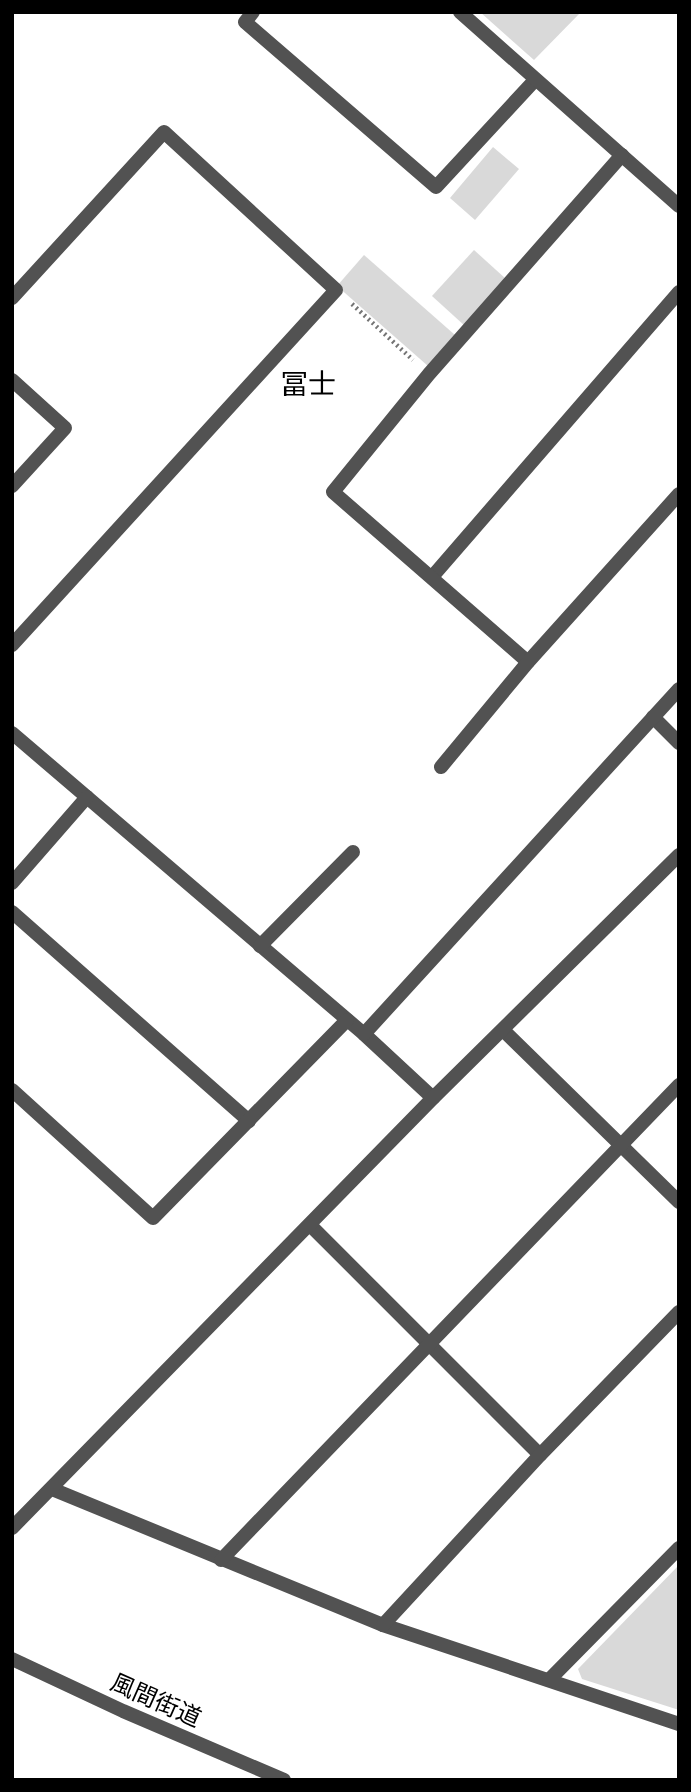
<svg xmlns="http://www.w3.org/2000/svg" width="691" height="1792" font-family="Helvetica,'Noto Sans JP',sans-serif">
  <style>
    .green { fill: #d9d9d9 }
    .lines { fill: none; stroke-linecap: round; stroke-linejoin: round }
    .path { stroke: #747474; stroke-width: 4.5; stroke-dasharray: 2 3.5; stroke-linecap: butt }
    .minor { stroke: #525252; stroke-width: 14 }
    .tertiary { stroke: #525252; stroke-width: 14 }
    .labels { text-anchor: middle; dominant-baseline: central; stroke-width: 5; stroke-linejoin: round; paint-order: stroke }
    .street-label { font-size: 24px; fill: #000; stroke: #fff }
    .quarter-label { font-size: 28px; fill: #000; stroke: #fff }
  </style>
  <rect width="100%" height="100%" fill="#fff"/>
  <g class="green">
    <path d="M480 12H581L534 60Z"/>
    <path d="M493 147 519 169 475 220 450 198Z"/>
    <path d="M474 250 506 279 465 326 432 296Z"/>
    <path d="M364 255 455 335 428 366 337 286Z"/>
    <path d="M679 1565V1710L582 1679 578 1669Z"/>
  </g>
  <g class="lines">
    <path class="path" d="M352 304 413 360"/>
    <g class="minor">
      <path d="M253 12 245 22 436 187 535 80"/>
      <path d="M460 12 679 206"/>
      <path d="M12 298 164 132 336 290 12 645"/>
      <path d="M12 380 65 428 12 486"/>
      <path d="M432 577 679 292"/>
      <path d="M528 662 333 492 429 374 622 155"/>
      <path d="M653 717 679 743"/>
      <path d="M12 733 364 1034 433 1098"/>
      <path d="M441 767 528 662 679 494"/>
      <path d="M12 883 87 797"/>
      <path d="M12 912 249 1121"/>
      <path d="M260 946 353 852"/>
      <path d="M503 1030 679 1202"/>
      <path d="M364 1034 679 689"/>
      <path d="M12 1090 153 1218 347 1020"/>
      <path d="M310 1225 540 1455"/>
      <path d="M52 1489 383 1625 679 1724"/>
      <path d="M12 1528 433 1098 679 855"/>
      <path d="M221 1560 679 1085"/>
      <path d="M383 1625 540 1455 679 1312"/>
      <path d="M549 1680 679 1548"/>
    </g>
    <path class="tertiary" d="M12 1659 123 1711 284 1780"/>
  </g>
  <g class="labels">
    <g class="street-label">
      <text transform="translate(156 1700) rotate(24)">風間街道</text>
    </g>
    <g class="quarter-label">
      <text x="308" y="384">冨士</text>
    </g>
  </g>
  <rect width="691" height="1792" fill="none" stroke="#000000" stroke-width="28"/>
</svg>
